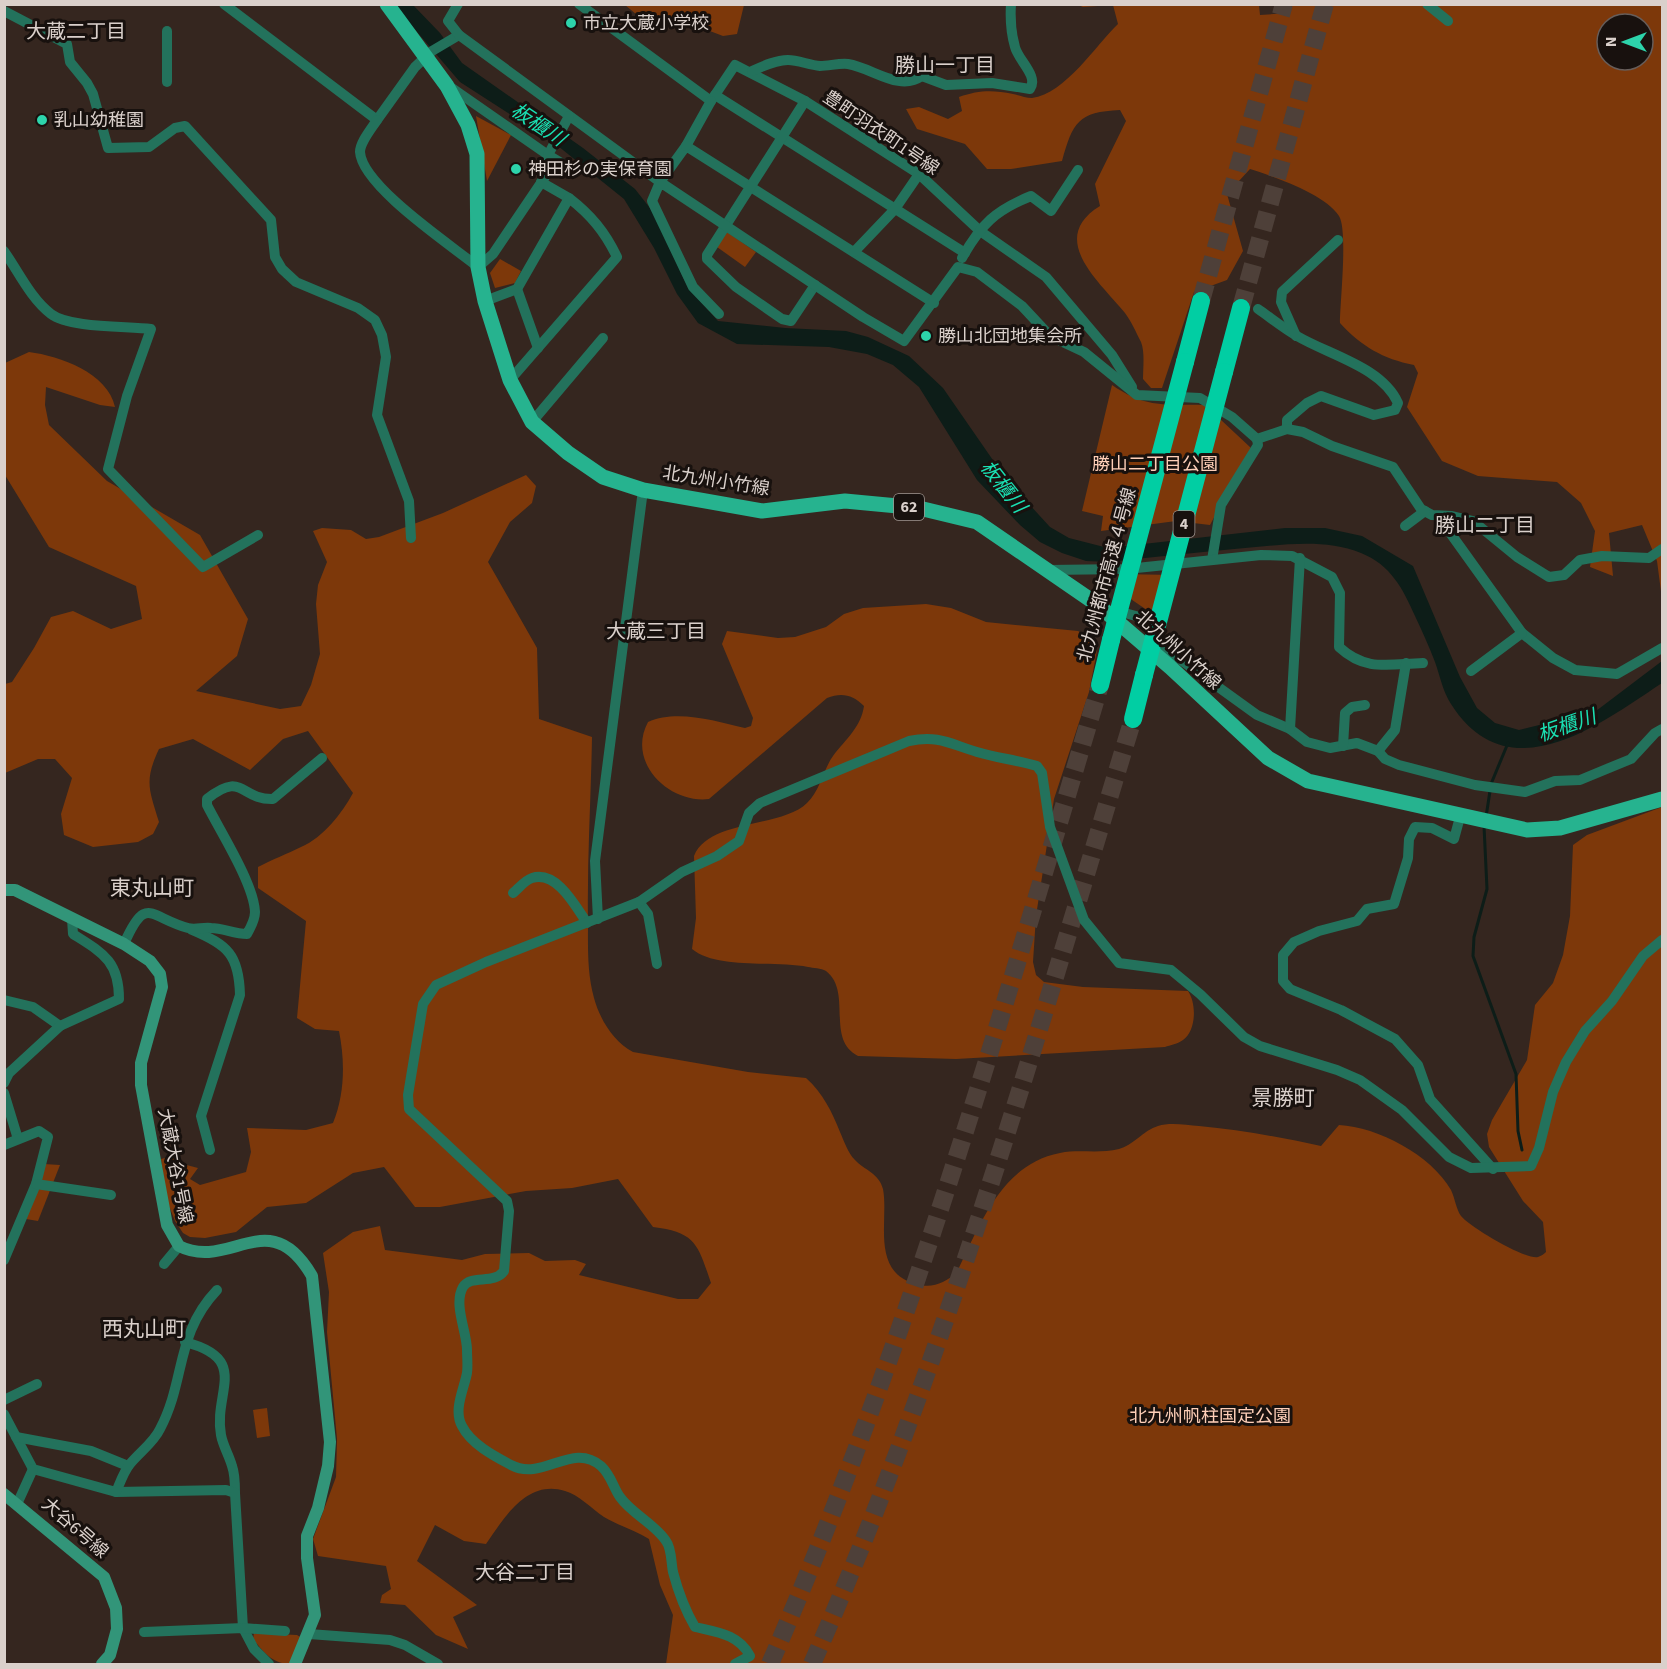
<svg xmlns="http://www.w3.org/2000/svg" width="1667" height="1669" font-family="'Source Sans 3','Noto Sans JP',sans-serif">
  <style>
    .green { fill: #7d380a; fill-rule: evenodd }
    .water { fill: #0d1d18 }
    .lines { fill: none; stroke-linecap: round; stroke-linejoin: round }
    .stream { stroke: #0d1d18; stroke-width: 3 }
    .highway-tunnel { stroke: #4e4039; stroke-width: 18; stroke-dasharray: 18 9; stroke-linecap: butt }
    .street { stroke: #23725c; stroke-width: 10 }
    .secondary { stroke: #329579; stroke-width: 12 }
    .primary { stroke: #26b38f; stroke-width: 15 }
    .highway { stroke: #01cea3; stroke-width: 18 }
    .highway-bridge { stroke: #01cea3; stroke-width: 18 }
    .poi-dot { fill: #2dd4ab; stroke: #18110e; stroke-width: 2 }
    .labels { text-anchor: middle; dominant-baseline: central; stroke-width: 6; stroke-linejoin: round; paint-order: stroke }
    .shield { fill: #18110e; stroke: #a09792; stroke-width: 1.5 }
    .shield-label { font-size: 16px; font-weight: bold; fill: #dad0cb }
    .poi-label { font-size: 18px; fill: #dad0cb; stroke: #18110e; text-anchor: start }
    .street-label { font-size: 18px; fill: #dad0cb; stroke: #18110e }
    .park-label { font-size: 18px; fill: #fecfb8; stroke: #18110e }
    .neighbourhood-label { font-size: 20px; fill: #dad0cb; stroke: #18110e }
    .water-label { font-size: 20px; font-style: italic; fill: #1ae0b3; stroke: #18110e }
    .quarter-label { font-size: 21px; fill: #dad0cb; stroke: #18110e }
  </style>
  <rect width="100%" height="100%" fill="#35261f"/>
  <g class="green">
    <path d="M1293 4 1662 5V599L1657 561 1642 525 1609 533 1613 576 1590 567 1595 531 1581 503 1557 482 1478 476 1442 461 1407 407 1418 373 1414 365C1383 359 1361 346 1340 323 1340 303 1348 230 1339 216 1325 194 1275 177 1250 169L1227 194 1243 251 1227 280 1194 292 1162 388H1151L1143 379C1143 368 1145 352 1141 342 1136 332 1131 321 1125 313 1101 283 1046 239 1100 206L1095 184 1126 121 1120 110C1078 112 1073 122 1062 161L1011 169H987L965 144 917 129 906 109 919 107 948 119 962 111 959 97C979 90 993 90 1013 94 1019 95 1026 98 1032 98 1065 94 1096 45 1118 24L1113 5 1083 7 1078 5H1259L1260 15 1288 13ZM1607 24H1643V60H1607Z"/>
    <path d="M625 5H744L737 34 723 36 673 17 642 19Z"/>
    <path d="M476 116 511 135 487 181Z"/>
    <path d="M727 232 756 252 745 267 717 247Z"/>
    <path d="M500 259 521 271 515 283 495 288 490 273Z"/>
    <path d="M29 352C60 356 108 373 115 407L100 405 46 387 45 405 49 425 107 481 200 535 248 619 237 656 196 691 280 709 301 706 311 685 320 654 316 604 318 585 327 562 313 531 322 528 351 530 366 539 379 537 443 513 526 475 536 486 532 503 510 522 488 562 537 648 539 719 592 737C591 798 587 859 588 921 588 947 587 973 594 998 600 1020 614 1042 633 1052L748 1072 806 1078C823 1093 832 1112 840 1132 844 1141 848 1153 855 1160 864 1170 879 1173 883 1189 889 1220 870 1272 916 1284 932 1289 945 1283 957 1272 980 1224 1002 1164 1060 1153 1078 1149 1099 1154 1119 1149 1132 1146 1144 1130 1158 1126 1170 1122 1186 1125 1199 1126 1240 1130 1280 1137 1321 1146L1339 1125C1378 1127 1431 1155 1451 1190 1455 1198 1456 1209 1461 1216 1470 1227 1525 1260 1538 1257 1541 1256 1544 1254 1546 1252L1543 1222 1523 1201 1489 1147 1487 1134 1492 1120 1527 1060 1535 1005 1553 983 1563 955 1570 916 1573 845 1587 835 1662 807V1664H666L673 1615 660 1585 649 1539C635 1530 619 1526 604 1517 592 1509 578 1494 565 1491 527 1479 504 1518 486 1544L464 1541 435 1525 417 1561 477 1605 453 1617 468 1649 436 1635 405 1605 380 1603 382 1595 391 1589 386 1566 318 1556 313 1539 336 1477 337 1439 327 1332 329 1292 323 1253 353 1232 380 1226 385 1250 462 1260 485 1254 529 1253 545 1261 575 1260 586 1264 579 1275 678 1299H698L711 1283C698 1245 696 1232 653 1227L618 1179 572 1188 526 1191 440 1207H415L384 1167 353 1173 306 1203 267 1207 236 1232 205 1238 190 1237 183 1233 175 1221 167 1201 161 1159 177 1155 179 1163 198 1168 190 1179 200 1185 246 1172 251 1152 247 1128 306 1130 333 1123C345 1094 345 1061 339 1031L315 1029 297 1018 306 921 258 888V867C273 859 287 854 301 847 324 837 342 813 353 793L308 731 283 739 250 770 193 739 159 749C144 781 149 789 159 822L153 834 138 842 93 847 64 835 61 814 72 778 55 759H38L5 773V684L12 682 34 648 51 617 73 611 111 629 142 619 136 586 49 547 5 475V363Z"/>
    <path d="M1112 385C1147 409 1165 404 1205 405L1251 448 1210 525 1176 521 1101 531 1103 516 1082 511Z"/>
    <path d="M1119 574 1174 575 1166 623 1116 589Z"/>
    <path d="M926 604 951 608 986 622 1078 631 1095 641 1097 651 1089 692 1054 799 1036 916 1033 962 1036 975 1044 982 1083 987 1188 991C1197 1004 1196 1031 1183 1040 1178 1044 1170 1045 1165 1047L956 1059 858 1056C825 1039 853 992 826 971 821 968 813 968 808 967 775 960 718 970 692 949L696 918 694 856C709 819 782 828 807 803 820 791 823 770 833 756 846 739 861 727 864 706 853 695 842 692 827 698L709 799C670 804 626 763 648 722 677 709 715 721 745 728L751 726 753 718 722 644 727 631 778 638 795 637 826 627 844 614 863 608Z"/>
    <path d="M44 1164 60 1165 38 1221 26 1219Z"/>
    <path d="M267 1408 270 1436 257 1438 253 1410Z"/>
    <path d="M254 1633 297 1635 302 1638 291 1664C273 1664 264 1653 253 1639Z"/>
  </g>
  <path class="water" d="M394 5H413L440 33 462 63 583 148 635 189 653 212 688 288 718 321 785 328 846 331 868 337 909 356 943 388 1006 479 1050 527 1069 538 1108 548 1285 528H1325L1362 536 1413 566 1460 677 1477 708 1495 723 1519 730 1596 711 1662 661V683C1599 725 1508 794 1451 704 1443 692 1440 676 1435 662 1429 646 1422 631 1415 616 1403 589 1391 565 1361 553 1324 538 1283 545 1245 548 1199 552 1154 557 1109 562L1086 561 1062 553 1040 542 1020 525 977 480 919 387 893 365 867 354 829 347 737 344 698 323 677 294 654 248 624 199 553 142 460 82Z"/>
  <g class="lines">
    <g class="stream">
      <path d="M1491 784 1508 743"/>
      <path d="M1486 817 1490 791"/>
      <path d="M1484 826 1487 889 1474 937 1473 956 1516 1074 1518 1131 1522 1150"/>
    </g>
    <g class="highway-tunnel">
      <path d="M1201 301 1284 4"/>
      <path d="M1241 308 1325 4"/>
      <path d="M770 1664C908 1347 1001 1015 1100 685"/>
      <path d="M812 1664C946 1359 1036 1037 1133 719"/>
    </g>
    <g class="street">
      <path d="M224 4 377 120 415 67 432 51 459 35"/>
      <path d="M458 4 448 21 459 35 660 182 686 146 934 303"/>
      <path d="M579 4 711 101 735 65 805 101 919 174 980 231 1046 277 1112 355 1132 387"/>
      <path d="M1427 4 1448 21"/>
      <path d="M4 11 67 44 70 62 87 83 93 94 108 148 149 147 175 128 185 126 271 220 275 257 282 269 296 282 358 308 375 320 382 335 386 357 377 415 409 501 411 538"/>
      <path d="M752 71C763 66 776 60 788 60 798 60 809 65 820 66 829 66 839 63 848 64 873 68 899 92 922 76L946 85 992 83 1030 89C1039 76 1018 60 1015 47 1011 33 1010 19 1011 4"/>
      <path d="M167 82V31"/>
      <path d="M715 95 965 253"/>
      <path d="M805 101 707 255V259L736 287 782 319 791 321 815 285"/>
      <path d="M377 120C372 128 360 142 360 152 362 186 451 245 478 267L493 254 551 168 548 155 449 86"/>
      <path d="M686 146 711 101"/>
      <path d="M563 164 548 155 569 116"/>
      <path d="M541 182 569 198"/>
      <path d="M4 251C18 271 31 299 51 314 69 328 126 326 151 329L127 396 108 469 203 567 258 535"/>
      <path d="M854 252 895 209 919 174"/>
      <path d="M962 258C981 224 996 210 1031 196L1051 211 1078 170"/>
      <path d="M517 289 538 348"/>
      <path d="M485 301 517 289 569 198C591 215 605 232 617 257L510 380"/>
      <path d="M1258 309C1271 318 1283 328 1297 336 1329 355 1382 367 1398 403L1395 410 1374 415 1321 396 1307 403 1287 420V429"/>
      <path d="M719 314 693 287 652 201 660 182 863 317 904 341 958 267 977 272 1022 306 1050 336 1084 352 1137 395 1200 398 1232 417 1257 439 1287 429 1303 432 1332 446 1393 467 1421 509 1432 515 1452 516 1473 521 1517 557 1549 577 1564 575 1580 560 1602 556 1649 558 1662 549"/>
      <path d="M1296 336 1281 302 1282 292 1338 240"/>
      <path d="M532 422 603 338"/>
      <path d="M1438 516 1522 633 1553 658 1575 670 1617 674 1662 648"/>
      <path d="M1405 526 1425 511"/>
      <path d="M1212 560 1221 505 1258 445 1257 439"/>
      <path d="M1047 570 1127 569 1261 555 1292 556 1332 577 1340 593 1339 647C1366 672 1389 664 1423 663"/>
      <path d="M1114 610 1143 618 1167 650 1257 715 1290 729 1307 742 1330 748 1357 743 1378 751 1385 759 1399 765 1475 785 1525 792 1555 781 1580 780 1631 759 1655 733 1662 729"/>
      <path d="M1471 671 1522 633"/>
      <path d="M1290 729 1300 558"/>
      <path d="M1343 746 1345 713 1352 707 1365 705"/>
      <path d="M1378 751 1395 730 1406 663"/>
      <path d="M1460 817 1454 839 1432 828 1415 827 1409 839 1408 858 1394 904 1367 909 1357 921 1319 931 1294 942 1283 955V981L1290 989 1341 1010 1395 1039 1418 1065 1430 1099 1493 1169"/>
      <path d="M513 893C518 889 525 880 532 878 557 870 576 907 587 923"/>
      <path d="M639 902 648 914 657 964"/>
      <path d="M598 919 595 861 643 490"/>
      <path d="M192 930C228 945 239 955 240 995L201 1116 210 1150"/>
      <path d="M124 944C146 894 149 917 188 928 195 930 203 927 211 928 223 928 234 934 247 934 251 927 255 919 255 912 254 884 220 831 207 805V799C243 770 240 800 273 799L322 758"/>
      <path d="M4 1000 33 1007 60 1026"/>
      <path d="M4 1083 9 1073 60 1026 119 999C119 961 103 953 73 934L72 919"/>
      <path d="M4 1093 18 1139"/>
      <path d="M4 1145 39 1131 48 1137 36 1184 4 1260"/>
      <path d="M36 1184 111 1195"/>
      <path d="M164 1264 179 1246"/>
      <path d="M185 1342C251 1359 213 1392 221 1435 223 1446 229 1455 232 1466 235 1474 235 1484 235 1493"/>
      <path d="M4 1400 37 1384"/>
      <path d="M4 1414 33 1469 116 1492 226 1490 235 1493 243 1628 254 1649 269 1664"/>
      <path d="M16 1437 91 1451 128 1466"/>
      <path d="M116 1492C120 1483 124 1471 130 1464 140 1452 154 1442 160 1429 186 1380 175 1334 217 1290"/>
      <path d="M18 1502 33 1469"/>
      <path d="M144 1632 243 1628 285 1631"/>
      <path d="M309 1634 390 1640 405 1645 438 1664"/>
      <path d="M735 1664 750 1656C739 1634 716 1632 695 1627 685 1610 678 1591 673 1572 671 1563 672 1549 666 1541 655 1524 632 1514 620 1497 613 1487 611 1475 601 1466 572 1441 543 1482 511 1465 494 1456 471 1444 462 1426 453 1410 464 1389 467 1373 468 1366 467 1357 467 1350 467 1332 453 1304 463 1287 471 1274 494 1285 504 1271L509 1211 507 1201 409 1109 408 1095 423 1004 436 985 486 962 639 902 682 872 717 856 739 841 749 813 760 803 909 741C939 735 950 744 977 752 997 758 1017 760 1037 766L1042 773 1050 827 1084 920 1119 963 1171 970 1200 994 1244 1037 1260 1046 1337 1070 1360 1080 1402 1110 1449 1157 1471 1168 1531 1166 1539 1148 1553 1092 1566 1062 1585 1031 1612 1001 1643 956 1662 940"/>
    </g>
    <g class="secondary">
      <path d="M4 890H15L124 944 150 961 160 974 162 987 141 1063V1085L167 1225 179 1246C230 1272 269 1202 312 1276L330 1442 328 1466 318 1508 307 1536V1558L315 1615 295 1664"/>
      <path d="M4 1494 104 1577 116 1608 117 1629 110 1655 102 1664"/>
    </g>
    <path class="primary" d="M387 4 447 86 468 125 477 154 478 267 485 301 510 380 532 422 568 453 603 477 643 490 762 511 845 501 919 508 977 522 1098 605 1170 667 1268 758 1308 781 1527 830 1560 828 1662 799"/>
    <g class="highway">
      <path d="M1185 362 1201 301"/>
      <path d="M1224 372 1241 308"/>
      <path d="M1100 685 1111 640"/>
      <path d="M1133 719 1144 675"/>
    </g>
    <g class="highway-bridge">
      <path d="M1111 640 1185 362"/>
      <path d="M1144 675 1224 372"/>
    </g>
  </g>
  <g class="poi-dot">
    <circle cx="571" cy="23" r="6"/>
    <circle cx="42" cy="120" r="6"/>
    <circle cx="516" cy="169" r="6"/>
    <circle cx="926" cy="336" r="6"/>
  </g>
  <g class="labels">
    <g class="shield">
      <rect x="894" y="494" width="30" height="26" rx="4.5"/>
      <rect x="1173.5" y="511" width="21" height="26" rx="4.5"/>
    </g>
    <g class="shield-label">
      <text x="909" y="507">62</text>
      <text x="1184" y="524">4</text>
    </g>
    <g class="poi-label">
      <text x="583" y="23">市立大蔵小学校</text>
      <text x="54" y="120">乳山幼稚園</text>
      <text x="528" y="169">神田杉の実保育園</text>
      <text x="938" y="336">勝山北団地集会所</text>
    </g>
    <g class="street-label">
      <text transform="translate(881 133) rotate(34)">豊町羽衣町1号線</text>
      <text transform="translate(716 481) rotate(9)">北九州小竹線</text>
      <text transform="translate(1107 575) rotate(-75)">北九州都市高速４号線</text>
      <text transform="translate(1178 650) rotate(42)">北九州小竹線</text>
      <text transform="translate(175 1166) rotate(79)">大蔵大谷1号線</text>
      <text transform="translate(75 1528) rotate(41)">大谷6号線</text>
    </g>
    <g class="park-label">
      <text x="1155" y="464">勝山二丁目公園</text>
      <text x="1210" y="1416">北九州帆柱国定公園</text>
    </g>
    <g class="neighbourhood-label">
      <text x="76" y="32">大蔵二丁目</text>
      <text x="945" y="66">勝山一丁目</text>
      <text x="1485" y="526">勝山二丁目</text>
      <text x="656" y="632">大蔵三丁目</text>
      <text x="525" y="1573">大谷二丁目</text>
    </g>
    <g class="water-label">
      <text transform="translate(538 125) rotate(34)">板櫃川</text>
      <text transform="translate(1003 487) rotate(52)">板櫃川</text>
      <text transform="translate(1567 726) rotate(-19)">板櫃川</text>
    </g>
    <g class="quarter-label">
      <text x="152" y="888">東丸山町</text>
      <text x="1283" y="1098">景勝町</text>
      <text x="144" y="1329">西丸山町</text>
    </g>
  </g>
  <rect width="1667" height="1669" fill="none" stroke="#dad0cb" stroke-width="12"/>
  <g transform="translate(1625 42) rotate(270)"><circle r="28" fill="#18110e" stroke="#665d5a" stroke-width="1.5"/>
  <path d="M0-4.5L10 22L0 15L-10 22Z" fill="#2dd4ab"/>
  <text y="-9" font-size="16" font-weight="bold" text-anchor="middle" fill="#dad0cb">N</text>
  </g>
</svg>
